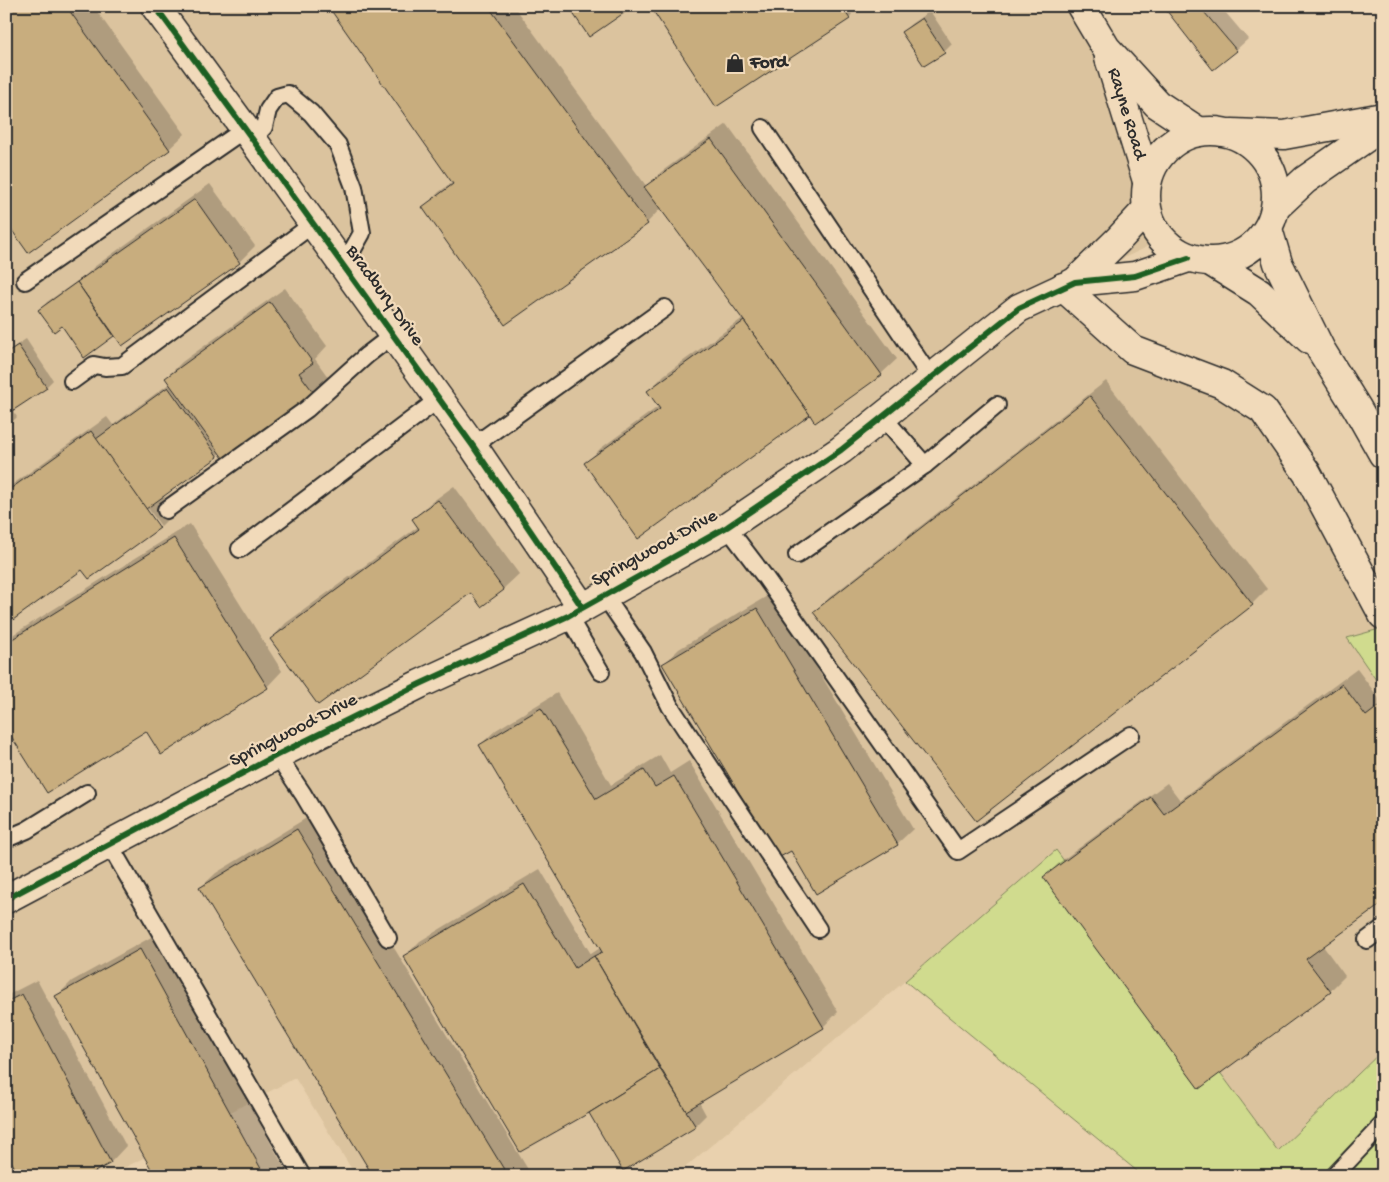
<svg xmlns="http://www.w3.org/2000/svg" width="1389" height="1182" font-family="'Gochi Hand',sans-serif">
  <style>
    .built { fill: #dbc39e }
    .green { fill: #d0db8e; stroke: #7e835c }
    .shadow { fill: #0003 }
    .building { fill: #c8ad7e; stroke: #2b2b2b }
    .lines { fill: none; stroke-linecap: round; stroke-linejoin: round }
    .service-casing { stroke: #2b2b2b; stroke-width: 20 }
    .minor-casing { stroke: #2b2b2b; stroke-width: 31 }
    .tertiary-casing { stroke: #2b2b2b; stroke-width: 31 }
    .secondary-casing { stroke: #2b2b2b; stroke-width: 31 }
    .service { stroke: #f1daba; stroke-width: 16 }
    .minor { stroke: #f1daba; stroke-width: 28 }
    .tertiary { stroke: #f1daba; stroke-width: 28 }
    .secondary { stroke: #f1daba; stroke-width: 28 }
    .cycleway-casing { stroke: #f1daba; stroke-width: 9 }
    .cycleway { stroke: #1b5e20; stroke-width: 6 }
    .labels { text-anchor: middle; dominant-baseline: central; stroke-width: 4.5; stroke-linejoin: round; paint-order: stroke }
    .poi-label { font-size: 19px; font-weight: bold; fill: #2b2b2b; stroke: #f1daba; text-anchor: start }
    .street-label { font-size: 19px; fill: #2b2b2b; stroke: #f1daba }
  </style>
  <rect width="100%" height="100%" fill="#e9d1ae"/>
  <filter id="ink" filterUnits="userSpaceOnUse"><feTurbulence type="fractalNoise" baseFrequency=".02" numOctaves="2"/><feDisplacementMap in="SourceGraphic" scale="10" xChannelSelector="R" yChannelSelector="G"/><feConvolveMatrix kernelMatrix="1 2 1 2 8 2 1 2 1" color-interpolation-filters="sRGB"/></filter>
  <g filter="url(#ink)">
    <path class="built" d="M6 6H1081L1106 48 1155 195 1160 237 1143 249 1064 286 1133 350 1263 410 1383 628 1348 638 1383 690V915L1365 932 1383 953V1050L1278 1152 1056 850 905 981 675 1176H356L295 1078 109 1176H6Z"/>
    <g class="green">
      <path d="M1383 628V690L1347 638Z"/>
      <path d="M1056 850 1278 1151 1383 1050V1159L1367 1176H1143L905 981Z"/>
    </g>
    <g class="shadow">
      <path d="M6 6H93L185 134 169 149Z"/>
      <path d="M329 6H514L647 187 661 172 727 124 897 359 881 374 815 422 811 413 585 464 601 448 659 406 649 391 664 375 743 318 661 208 647 223 505 323 424 207 439 192 453 182Z"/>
      <path d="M651 6H847L852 14 849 18Z"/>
      <path d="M1164 6H1220L1248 39 1236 50Z"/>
      <path d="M930 11 952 44 944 52 903 32 911 24Z"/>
      <path d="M210 184 255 246 239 262 122 345 115 334 85 356 62 324 40 310 47 302 86 275 94 267Z"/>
      <path d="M285 288 327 346 315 359 328 377 313 392 220 453 163 495 175 512 161 526 147 507 83 568 6 623V489L107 417 113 425 170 383 166 378 182 362Z"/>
      <path d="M26 339 53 380 46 387 12 410 17 417 6 428V352Z"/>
      <path d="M1106 381 1267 589 1252 604 976 820 815 612 830 597Z"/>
      <path d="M454 486 519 574 503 589 471 592 271 639 286 623 419 526 414 519 429 504Z"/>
      <path d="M190 524 282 671 267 687 147 729 6 725V639Z"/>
      <path d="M772 593 913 829 897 844 791 849 664 664 679 649Z"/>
      <path d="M1357 669 1381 701 1383 700V901L1323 946 1345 976 1330 991 1045 877 1060 862 1167 783 1180 800Z"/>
      <path d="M557 693 611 785 660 755 670 773 689 761 838 1012 823 1027 699 1102 706 1115 695 1126 589 1111 405 956 420 941 540 869 591 954 600 948 480 745 496 730Z"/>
      <path d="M313 814 532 1176H375L200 888 216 873Z"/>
      <path d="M155 935 289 1176H156L57 996 72 981Z"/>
      <path d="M37 980 126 1146 111 1162 84 1176 6 1148V996Z"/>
    </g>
    <g class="building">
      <path d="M6 6H66L170 150 28 253 6 222Z"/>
      <path d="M328 6H488L648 224 505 325 422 207 453 184Z"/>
      <path d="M568 6H634L589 37Z"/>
      <path d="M650 6H841L850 19 716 107Z"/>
      <path d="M1163 6H1199L1237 51 1213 70Z"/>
      <path d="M922 18 945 53 924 66 901 32Z"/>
      <path d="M711 139 882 375 815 423 810 415 744 321 644 187Z"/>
      <path d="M195 199 240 263 122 346 77 282Z"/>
      <path d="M77 282 114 336 84 358 62 326 54 332 38 310Z"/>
      <path d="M270 302 313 363 299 373 314 393 223 458 165 378Z"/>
      <path d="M744 321 810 415 638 539 584 463 660 409 647 391Z"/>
      <path d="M18 345 47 388 6 415V353Z"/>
      <path d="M168 387 218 457 146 509 96 439Z"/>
      <path d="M1090 396 1253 605 976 821 813 612Z"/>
      <path d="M91 431 160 528 89 579 82 570 6 625V492Z"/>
      <path d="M438 500 504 590 481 607 471 593 318 705 270 639 419 529 412 519Z"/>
      <path d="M174 538 268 688 161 755 146 731 47 793 6 728V643Z"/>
      <path d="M757 608 898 845 816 894 791 851 778 858 662 664Z"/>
      <path d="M1342 684 1366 716 1383 703V903L1306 959 1331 992 1199 1089 1043 877 1151 797 1164 814Z"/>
      <path d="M541 708 596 799 644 770 655 787 674 776 824 1028 686 1111 594 956 602 952 479 745Z"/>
      <path d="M297 829 508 1176H373L199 888Z"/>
      <path d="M524 884 575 968 594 956 660 1069 589 1113 520 1152 403 956Z"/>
      <path d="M140 949 265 1176H155L55 996Z"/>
      <path d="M22 994 111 1163 87 1176H19L6 1151V1002Z"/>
      <path d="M660 1069 696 1127 623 1171 589 1113Z"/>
    </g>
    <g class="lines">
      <g class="service-casing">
        <g id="service">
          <path d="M763 128 931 378"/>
          <path d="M252 139 264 127 268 110 277 97 288 94 311 113 338 145 354 187 362 233 353 249 340 261"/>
          <path d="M25 281 245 129"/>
          <path d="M72 381 94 365 105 367 122 366 313 224"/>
          <path d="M473 446 665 308"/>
          <path d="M925 465 997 405"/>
          <path d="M166 510 307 409 367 355 393 335"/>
          <path d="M727 527 765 577 958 851 1131 735"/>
          <path d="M240 549 439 399"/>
          <path d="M797 555 925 465 882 416"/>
          <path d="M604 595 643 652 670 706 818 929"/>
          <path d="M568 616 601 672"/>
          <path d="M277 755 303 794 388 938"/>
          <path d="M6 839 27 830 87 793"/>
          <path d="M109 844 302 1176"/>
          <path d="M1367 940 1383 928"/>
          <path d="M1334 1176 1383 1124"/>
        </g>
      </g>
      <g class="minor-casing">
        <g id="minor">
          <path d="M155 6 245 129 473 446 582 607"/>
          <path d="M1063 287 1133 350 1222 384 1263 410 1307 473 1383 615"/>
        </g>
      </g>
      <g class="tertiary-casing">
        <g id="tertiary">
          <path d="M1268 229 1278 263 1321 350 1357 408 1383 454"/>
          <path d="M1211 262 1259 292 1309 339"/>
          <path d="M1075 282 1118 240 1146 210"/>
          <path d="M6 899 277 755 420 684 568 616 727 527 841 450 1019 308 1075 282 1135 276 1188 258"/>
        </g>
      </g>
      <g class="secondary-casing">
        <g id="secondary">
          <path d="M1081 6 1106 48 1157 104 1198 131"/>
          <path d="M1109 58 1147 181"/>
          <circle cx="1211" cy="196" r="65"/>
          <path d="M1232 133 1284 135 1383 117"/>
          <path d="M1276 207 1305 180 1383 126"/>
        </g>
      </g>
      <use href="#service" class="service"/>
      <use href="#minor" class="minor"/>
      <use href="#tertiary" class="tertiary"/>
      <use href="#secondary" class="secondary"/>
      <g class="cycleway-casing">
        <g id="cycleway">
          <path d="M155 6 245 129 473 446 582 607"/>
          <path d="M6 899 277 755 420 684 568 616 727 527 841 450 1019 308 1075 282 1135 276 1188 258"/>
        </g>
      </g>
      <use href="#cycleway" class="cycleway"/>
    </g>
  </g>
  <defs>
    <g id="shop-bare" transform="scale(1.5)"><path d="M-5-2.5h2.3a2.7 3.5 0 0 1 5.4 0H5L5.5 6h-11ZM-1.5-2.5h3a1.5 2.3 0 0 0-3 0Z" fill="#2b2b2b" stroke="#f1daba" stroke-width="2.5" paint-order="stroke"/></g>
  </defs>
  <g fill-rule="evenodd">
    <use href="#shop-bare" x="735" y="63"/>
  </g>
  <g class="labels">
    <g class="poi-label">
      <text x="750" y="63">Ford</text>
    </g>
    <g class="street-label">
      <text transform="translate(1126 114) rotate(73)">Rayne Road</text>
      <text transform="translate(384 296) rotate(54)">Bradbury Drive</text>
      <text transform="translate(655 549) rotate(-29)">Springwood Drive</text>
      <text transform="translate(294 731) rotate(-27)">Springwood Drive</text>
    </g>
  </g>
  <rect width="1389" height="1182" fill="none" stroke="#f1daba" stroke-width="25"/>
  <rect x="12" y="12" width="1364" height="1157" fill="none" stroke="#2b2b2b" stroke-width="2" filter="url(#ink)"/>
</svg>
